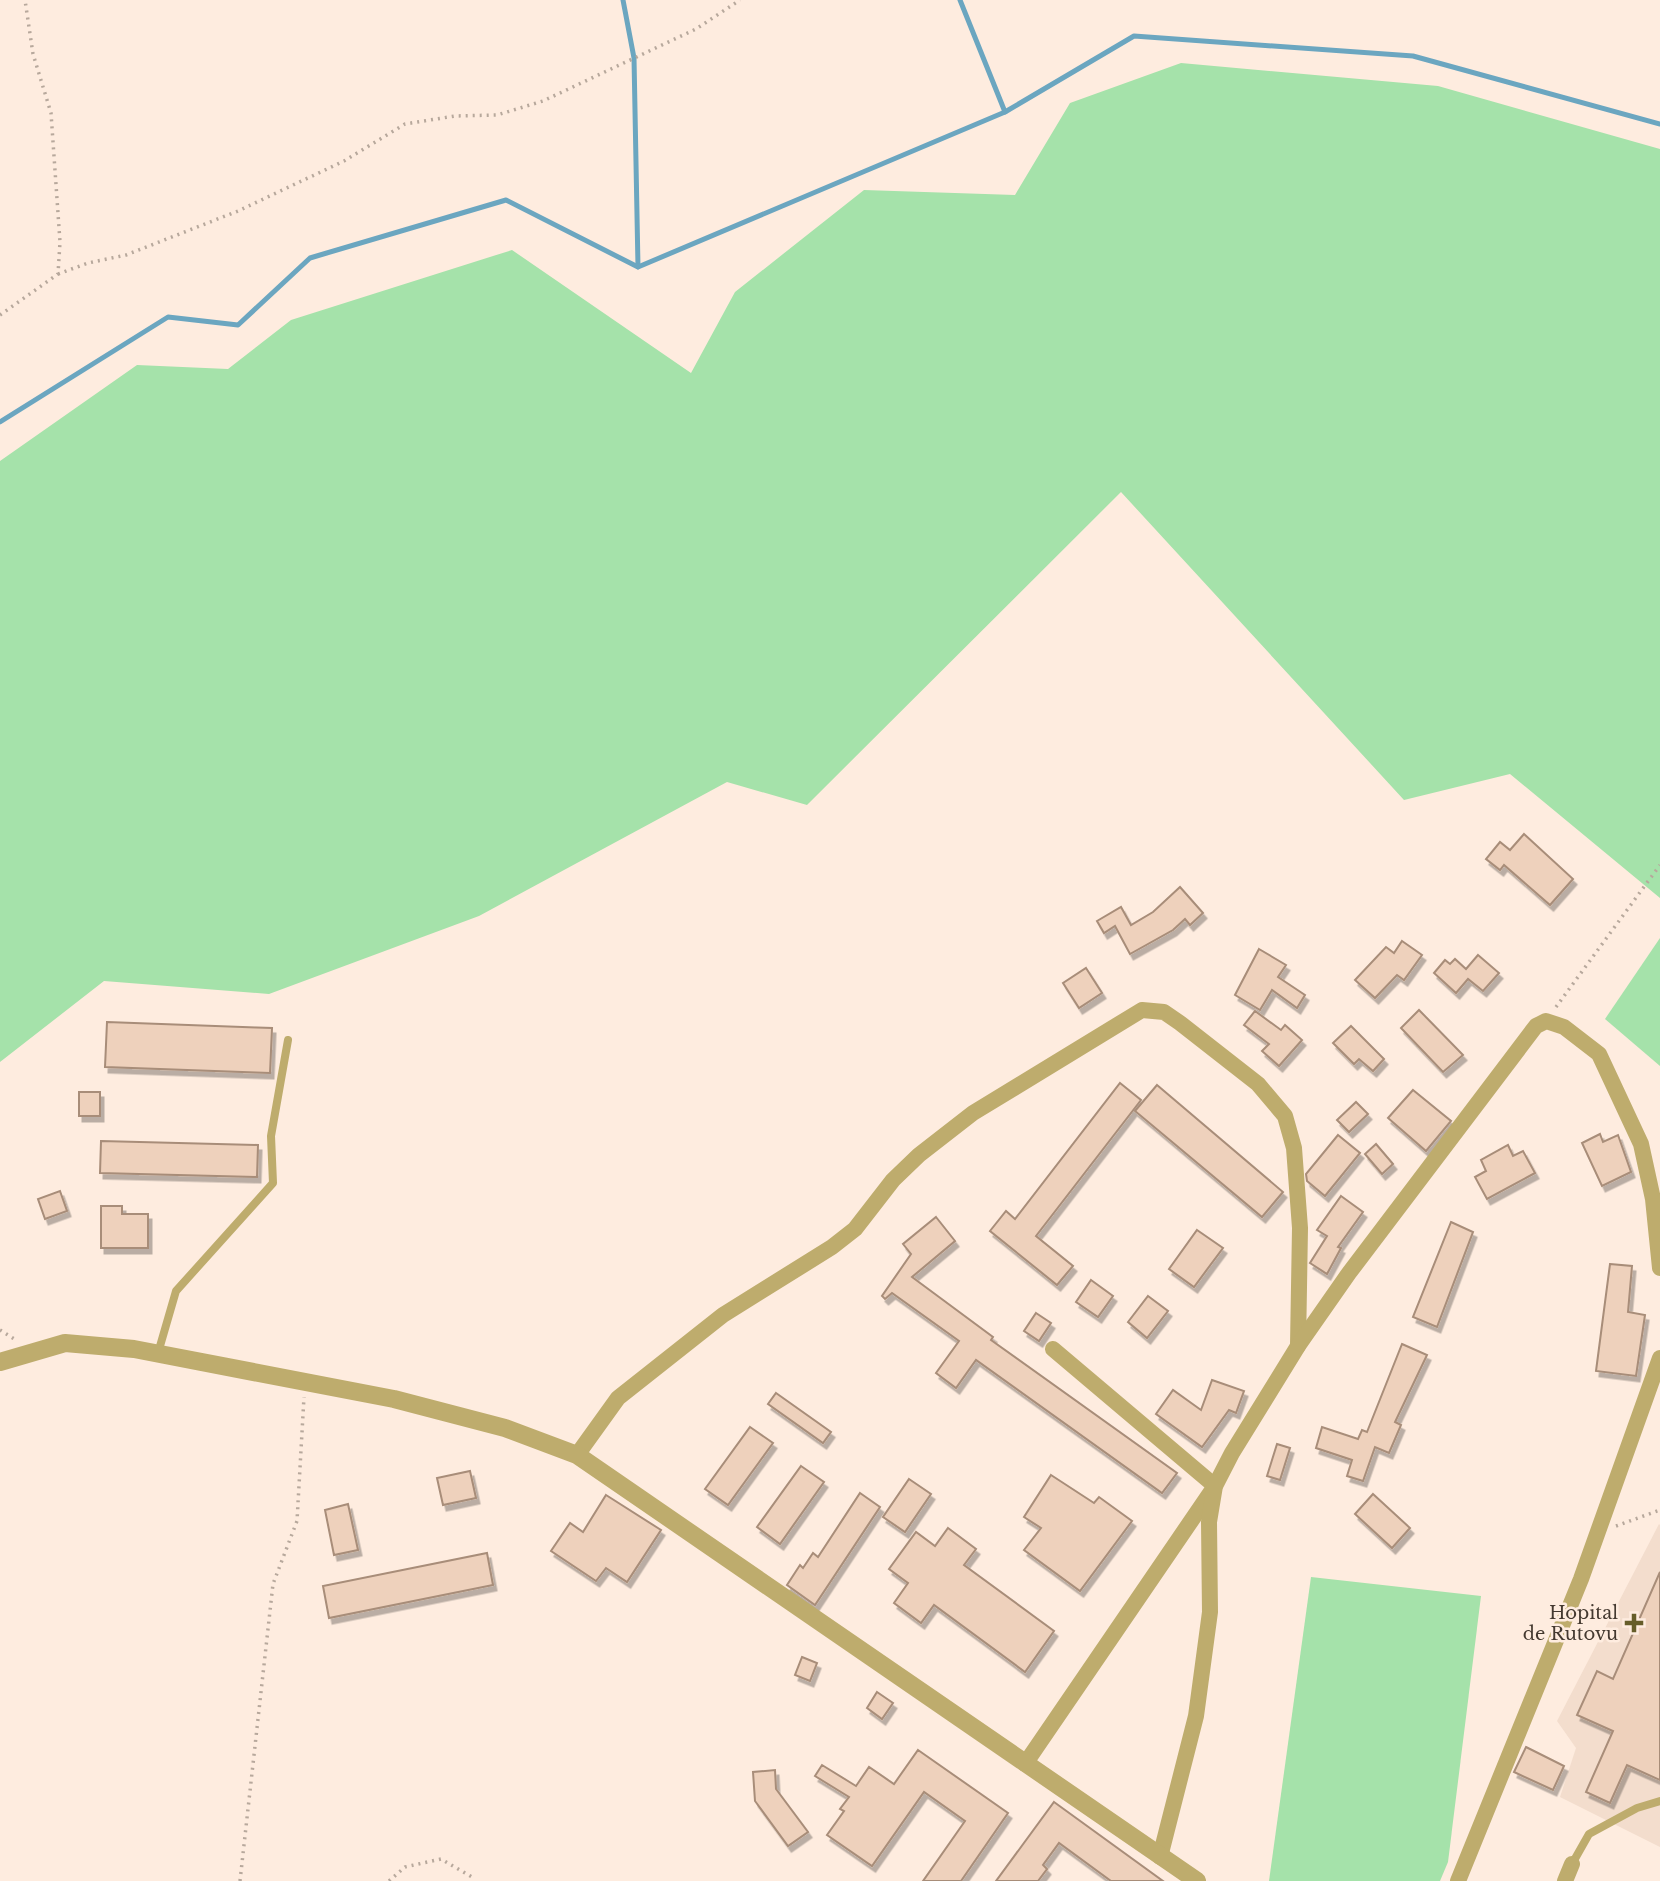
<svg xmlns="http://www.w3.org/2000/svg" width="1660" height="1881" font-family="'Libre Baskerville',serif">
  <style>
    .built { fill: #f3ddcd }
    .green { fill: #a5e2aa }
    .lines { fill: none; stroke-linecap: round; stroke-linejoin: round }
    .stream { stroke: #6ba6c0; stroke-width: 5 }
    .building { fill: #eed1bc; stroke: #a88d79; stroke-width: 2; filter: url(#shadow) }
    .path { stroke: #b7a89c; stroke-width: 3.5; stroke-dasharray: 2 5; stroke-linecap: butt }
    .service { stroke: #beac6d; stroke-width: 8 }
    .minor { stroke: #beac6d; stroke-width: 16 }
    .tertiary { stroke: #beac6d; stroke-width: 18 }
    .poi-dot { fill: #665d29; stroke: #feecdf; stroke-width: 2.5 }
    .labels { text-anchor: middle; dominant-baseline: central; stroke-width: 5; stroke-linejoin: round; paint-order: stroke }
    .poi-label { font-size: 18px; fill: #443930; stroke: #feecdf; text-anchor: end }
  </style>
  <defs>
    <filter id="shadow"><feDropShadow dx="3.5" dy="5.5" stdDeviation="0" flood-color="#0004"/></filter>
  </defs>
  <rect width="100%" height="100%" fill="#feecdf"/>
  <path class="built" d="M1659 1524 1660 1525V1847L1560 1797 1576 1748 1557 1721Z"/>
  <g class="green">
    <path d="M1181 63 1438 86 1660 149V898L1510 774 1404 800 1121 492 807 805 727 782 479 916 269 994 104 981 0 1062V461L137 365 228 369 291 320 512 250 691 373 735 292 864 190 1015 195 1070 103Z"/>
    <path d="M1660 938V1066L1605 1019Z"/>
    <path d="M1311 1577 1481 1596 1448 1862 1440 1881H1269Z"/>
  </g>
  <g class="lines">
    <g class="stream">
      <path d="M623 0 634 58 638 267"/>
      <path d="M960 0 1005 112"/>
      <path d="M0 422 168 317 238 325 310 258 506 200 638 267 1005 112 1134 36 1413 56 1660 124"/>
    </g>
  </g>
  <g class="building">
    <path d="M1524 834 1573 879 1550 905 1504 865 1500 870 1486 859 1500 842 1510 850Z"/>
    <path d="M1180 887 1203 913 1190 925 1185 919 1173 930 1130 954 1115 926 1104 933 1097 921 1121 907 1131 925 1153 912Z"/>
    <path d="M1402 941 1422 955 1404 980 1397 975 1375 998 1355 980 1386 947 1394 953Z"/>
    <path d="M1259 949 1286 965 1278 977 1305 995 1297 1008 1272 990 1260 1010 1235 995Z"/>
    <path d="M1478 955 1499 973 1483 991 1468 979 1456 993 1434 973 1445 960 1450 964 1455 959 1466 969Z"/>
    <path d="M1086 968 1102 993 1079 1008 1063 983Z"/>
    <path d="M1419 1010 1463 1055 1443 1072 1401 1028Z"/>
    <path d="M1255 1011 1281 1030 1285 1025 1302 1040 1279 1066 1262 1051 1269 1044 1244 1025Z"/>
    <path d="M107 1022 272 1028 270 1073 105 1067Z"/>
    <path d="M1351 1026 1384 1059 1373 1071 1359 1059 1354 1064 1333 1043Z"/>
    <path d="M1120 1083 1141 1100 1036 1236 1073 1266 1057 1285 990 1231 1006 1211 1015 1219Z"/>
    <path d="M1157 1085 1283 1192 1262 1217 1135 1111Z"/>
    <path d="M1413 1090 1451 1121 1426 1151 1388 1118Z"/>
    <rect x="79" y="1092" width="21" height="24"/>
    <path d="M1356 1102 1368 1114 1349 1132 1337 1120Z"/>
    <path d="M1600 1134 1603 1142 1618 1135 1631 1172 1602 1186 1582 1143Z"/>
    <path d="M1338 1135 1360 1153 1325 1196 1307 1181 1306 1174Z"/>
    <path d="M101 1141 258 1145 257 1177 100 1173Z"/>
    <path d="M1376 1144 1393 1164 1382 1174 1365 1154Z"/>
    <path d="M1508 1145 1513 1156 1523 1151 1535 1173 1487 1199 1475 1177 1486 1171 1481 1160Z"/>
    <path d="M60 1191 67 1211 45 1219 38 1199Z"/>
    <path d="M1341 1196 1363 1212 1338 1247 1341 1248 1327 1274 1310 1263 1327 1236 1317 1230Z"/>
    <path d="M101 1206H122V1214H148V1248H101Z"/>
    <path d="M936 1217 955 1241 912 1277 993 1337 991 1340 1177 1473 1162 1493 976 1360 956 1388 936 1373 959 1341 892 1293 885 1299 882 1296 911 1254 903 1244Z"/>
    <path d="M1451 1222 1473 1232 1437 1327 1413 1317Z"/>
    <path d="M1197 1230 1223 1248 1194 1287 1169 1269Z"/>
    <path d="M1610 1264 1632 1266 1628 1312 1645 1315 1636 1376 1596 1371Z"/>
    <path d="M1091 1280 1113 1296 1098 1317 1076 1302Z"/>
    <path d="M1148 1296 1168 1311 1147 1338 1128 1322Z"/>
    <path d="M1036 1313 1051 1323 1039 1341 1024 1331Z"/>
    <path d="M1402 1344 1427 1355 1395 1422 1401 1425 1389 1453 1375 1447 1363 1481 1347 1476 1352 1460 1316 1448 1322 1427 1358 1439 1362 1430 1367 1432Z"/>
    <path d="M1212 1380 1244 1391 1236 1413 1229 1410 1202 1447 1156 1414 1173 1390 1201 1410Z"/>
    <path d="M776 1393 831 1432 823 1443 768 1404Z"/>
    <path d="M750 1427 773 1443 728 1505 705 1489Z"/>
    <path d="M1277 1444 1290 1448 1280 1480 1267 1476Z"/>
    <path d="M801 1466 824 1482 780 1544 757 1527Z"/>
    <path d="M470 1471 476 1498 443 1505 437 1478Z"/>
    <path d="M1051 1475 1094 1503 1099 1497 1132 1521 1080 1591 1024 1550 1041 1528 1024 1517Z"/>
    <path d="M909 1479 931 1494 905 1532 883 1517Z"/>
    <path d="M860 1493 880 1507 815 1605 787 1585 800 1565 803 1568 813 1553 818 1557Z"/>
    <path d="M1373 1494 1410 1528 1392 1548 1355 1514Z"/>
    <path d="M606 1495 661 1530 627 1582 606 1568 596 1581 551 1551 570 1523 583 1532Z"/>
    <path d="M348 1504 358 1550 334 1555 325 1510Z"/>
    <path d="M948 1528 976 1549 964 1565 1054 1631 1025 1672 934 1605 921 1623 894 1603 908 1583 889 1569 916 1532 935 1546Z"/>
    <path d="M487 1553 493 1585 329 1618 323 1586Z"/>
    <path d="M1660 1572V1780L1627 1765 1610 1803 1586 1792 1613 1731 1577 1715 1597 1671 1613 1679Z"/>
    <path d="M802 1657 817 1663 810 1681 795 1675Z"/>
    <path d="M877 1692 893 1703 882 1719 867 1708Z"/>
    <path d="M1526 1747 1564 1766 1553 1790 1514 1772Z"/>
    <path d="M918 1750 1008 1813 961 1881H923L965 1821 924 1792 872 1866 827 1835 844 1811 840 1809 849 1797 815 1776 822 1765 856 1786 869 1767 894 1784Z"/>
    <path d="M775 1770 776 1789 808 1832 788 1846 755 1801 753 1772Z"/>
    <path d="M1054 1802 1163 1881H1111L1059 1843 1043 1865 1047 1869 1038 1881H996Z"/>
  </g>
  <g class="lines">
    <g class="path">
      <path d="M58 274 88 263 126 255 238 211 344 161 405 124 455 116 497 115 543 101 696 29 740 0"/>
      <path d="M0 315 58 274 60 242 51 113 33 54 25 0"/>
      <path d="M1556 1007 1660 865"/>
      <path d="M0 1330 16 1340"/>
      <path d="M1616 1526 1660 1510"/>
      <path d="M240 1881 273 1584 297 1521 304 1397"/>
      <path d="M389 1881 405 1867 441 1859 472 1877V1881"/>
    </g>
    <g class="service">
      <path d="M158 1353 176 1291 273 1183 271 1136 288 1040"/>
      <path d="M1572 1864 1589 1834 1637 1808 1660 1801"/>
    </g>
    <g class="minor">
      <path d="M577 1455 618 1398 723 1315 832 1247 855 1229 893 1180 919 1155 973 1113 1142 1010 1164 1012 1180 1023 1258 1084 1285 1116 1294 1148 1300 1228 1298 1346"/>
      <path d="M1025 1764 1215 1486 1053 1349"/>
      <path d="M1160 1857 1196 1716 1210 1612 1209 1522 1215 1486 1232 1453 1298 1346 1349 1273 1536 1026 1546 1021 1564 1027 1599 1054 1641 1144 1653 1199 1660 1268"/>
      <path d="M1458 1881 1581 1579 1660 1358"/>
      <path d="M1565 1881 1572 1864"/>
    </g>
    <path class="tertiary" d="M0 1362 65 1343 134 1349 394 1399 505 1428 577 1455 1197 1881"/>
  </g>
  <path class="poi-dot" d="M1630.5 1612.5h7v7h7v7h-7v7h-7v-7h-7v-7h7z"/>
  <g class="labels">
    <g class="poi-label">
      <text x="1618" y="1613">Hopital<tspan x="1618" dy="21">de Rutovu</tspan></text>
    </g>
  </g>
</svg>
